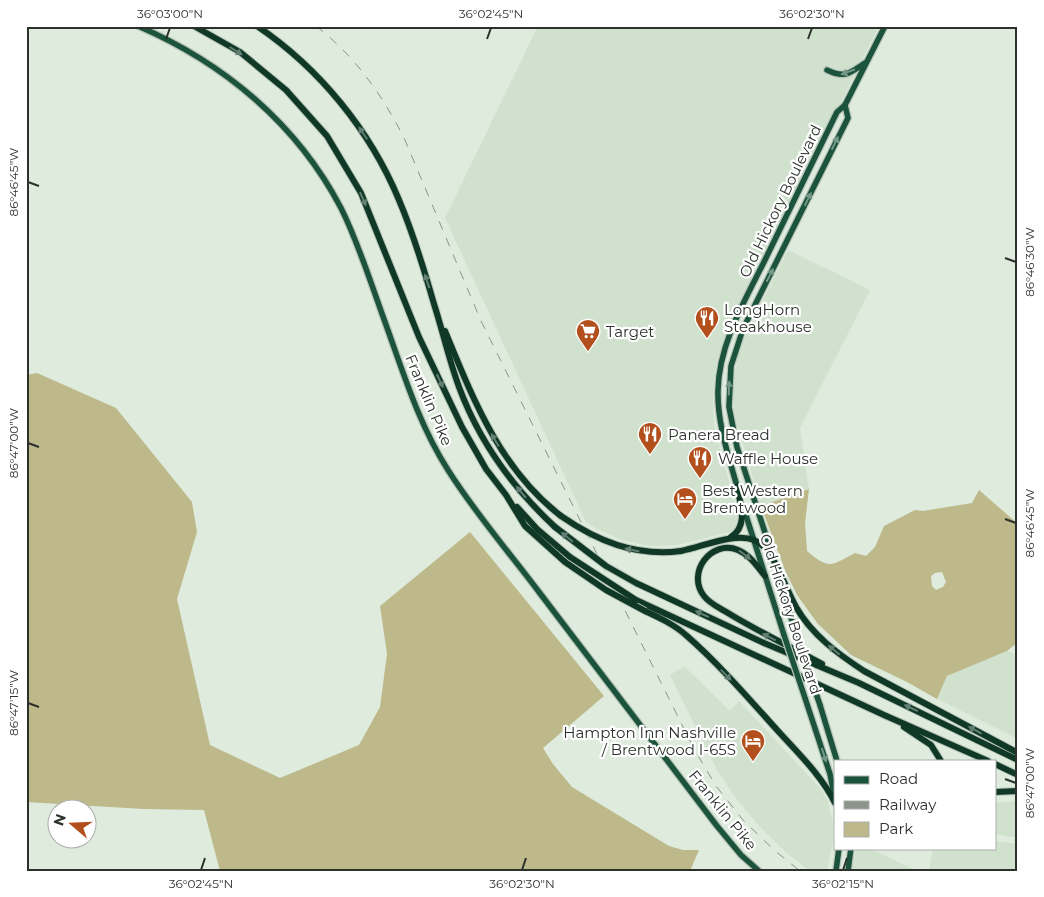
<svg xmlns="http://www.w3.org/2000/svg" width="1044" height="897" font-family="Montserrat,sans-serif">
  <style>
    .built { fill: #d0e2ce }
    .green { fill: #bdb98a; fill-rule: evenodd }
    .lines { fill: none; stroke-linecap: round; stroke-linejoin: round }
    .primary-casing { stroke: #bac6ba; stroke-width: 8 }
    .motorway-casing { stroke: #bac6ba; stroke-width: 8 }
    .primary { stroke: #1b533c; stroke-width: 5.5 }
    .motorway { stroke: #0f3827; stroke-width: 6 }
    .rail { stroke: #8b958b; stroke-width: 1; stroke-dasharray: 9 9; stroke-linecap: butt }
    .primary-bridge-casing { stroke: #bac6ba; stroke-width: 8; stroke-linecap: butt }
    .motorway-bridge-casing { stroke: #bac6ba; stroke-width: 8; stroke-linecap: butt }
    .primary-bridge { stroke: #1b533c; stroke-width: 5.5 }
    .motorway-bridge { stroke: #0f3827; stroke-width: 6 }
    .oneway { fill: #637e73 }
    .oneway2 { fill: #76988a }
    .ticks { fill: none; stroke: #2c312c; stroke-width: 2 }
    .labels { text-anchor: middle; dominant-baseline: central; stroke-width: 4.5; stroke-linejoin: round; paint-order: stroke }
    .street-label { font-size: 15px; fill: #2c312c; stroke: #fff }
    .poi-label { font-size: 15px; fill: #2c312c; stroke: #fff; text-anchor: start }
    .neatline { fill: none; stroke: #2c312c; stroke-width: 2 }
    .ticks-label { font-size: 12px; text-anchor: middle; fill: #2c312c }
  </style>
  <rect width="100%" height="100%" fill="#deebdd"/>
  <g class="built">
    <path d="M538 26H879L734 315 725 336 718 357 714 379 713 402 714 424 738 516 737 527 730 532 677 545 649 546 622 540 597 529 586 522 445 218Z"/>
    <path d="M788 250 870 290 800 428 809 489 761 506 737 424 734 410 733 381 739 352 744 339Z"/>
    <path d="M1007 651 1018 655V739L937 699 947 676Z"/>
    <path d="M684 666 730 711 739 701 820 788 828 801 833 824V840L827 871H810L789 855 762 829 738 801 717 770 670 675Z"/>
    <path d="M1018 801V838L995 834V803Z"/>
    <path d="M995 841 1018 844V871H929L933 848H995Z"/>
    <path d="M856 848H869L917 871H852Z"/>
  </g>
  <g class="green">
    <path d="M37 373 116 408 192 502 197 532 177 599 210 745 280 778 359 745 380 707 387 654 380 606 470 532 604 696 543 748 553 764 572 787 669 846 683 850H699L690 871H220L204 810 144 809 26 802V375Z"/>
    <path d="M809 489 805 523 807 551C830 570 830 566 855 553L866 556 875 547 884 526 915 510 923 511 972 503 979 490 1018 524V642L1007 651 947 676 937 699 907 682 851 655 818 624 797 595 785 570 761 506ZM942 572 946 582 943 587 936 590 932 586 931 576 935 573Z"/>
  </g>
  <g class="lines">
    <g class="primary-casing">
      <g id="primary">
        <path d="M138 26C224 63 297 124 341 208 359 244 371 284 385 322 403 372 419 425 448 470 475 513 509 552 539 592 598 670 658 748 717 826L741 855 759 871"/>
        <path d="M827 70C845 79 850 73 865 63"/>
        <path d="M738 490C729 457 717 424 718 390 719 344 744 302 764 262 788 212 813 162 837 112L845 105 885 26"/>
        <path d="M743 506 784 635"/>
        <path d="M772 554 737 447 729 407 731 366 743 329 848 118 845 105"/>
        <path d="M779 577 798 641"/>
        <path d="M805 698 830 774 835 800"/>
        <path d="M820 705 837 761"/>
        <path d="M836 871 839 848"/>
        <path d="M848 871 851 848"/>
      </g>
    </g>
    <g class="motorway-casing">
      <g id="motorway">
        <path d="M194 26 240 52 286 90 327 136 361 193 419 337 462 427 486 469 506 495 525 526 565 562"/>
        <path d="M257 26C319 68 370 130 399 200 413 233 424 269 434 304 443 332 449 360 459 387 479 441 513 488 555 527"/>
        <path d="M445 331C473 399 500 469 561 516"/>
        <path d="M517 507 537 529 570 557"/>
        <path d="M731 537C749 525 740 504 737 486"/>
        <path d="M681 551C702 547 734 532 754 540 761 543 767 550 772 555"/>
        <path d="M774 561C782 576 788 592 796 607 812 635 838 654 864 671L1018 753"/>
        <path d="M765 576C757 566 750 555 738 550 711 539 686 573 704 596 710 604 720 608 728 613 759 632 791 647 822 664"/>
        <path d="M636 583 764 643 859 683 1018 760"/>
        <path d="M636 600 884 715 988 761"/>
        <path d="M645 611C660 618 675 625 687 636 720 665 749 699 778 731 798 753 822 776 835 803"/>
        <path d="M904 727 931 745 941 761"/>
        <path d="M995 764 1018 775"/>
        <path d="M995 792 1018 791"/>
      </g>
    </g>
    <use href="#primary" class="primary"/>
    <use href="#motorway" class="motorway"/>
    <path class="rail" d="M316 26C356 57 383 96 405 140L481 321 694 749 716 786 743 820 774 850 800 871"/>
    <g class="primary-bridge-casing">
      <g id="primary-bridge">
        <path d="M784 635 805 698"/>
        <path d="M798 641 820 705"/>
      </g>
    </g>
    <g class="motorway-bridge-casing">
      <g id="motorway-bridge">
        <path d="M561 516C597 541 636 557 681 551"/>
        <path d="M555 527 606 566 636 583"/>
        <path d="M570 557 636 600"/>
        <path d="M565 562 606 590 645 611"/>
      </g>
    </g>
    <use href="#primary-bridge" class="primary-bridge"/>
    <use href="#motorway-bridge" class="motorway-bridge"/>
  </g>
  <defs><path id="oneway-solid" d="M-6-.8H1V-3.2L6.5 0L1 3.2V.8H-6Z" transform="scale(1.25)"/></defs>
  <g class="oneway">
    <use href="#oneway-solid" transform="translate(236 51) rotate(32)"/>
    <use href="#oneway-solid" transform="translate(363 133) rotate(-124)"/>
    <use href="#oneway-solid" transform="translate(363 199) rotate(66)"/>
    <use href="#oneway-solid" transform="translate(427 281) rotate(-108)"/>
    <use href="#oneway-solid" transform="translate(440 381) rotate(65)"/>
    <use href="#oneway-solid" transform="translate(495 440) rotate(-121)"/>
    <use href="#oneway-solid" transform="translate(521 492) rotate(-130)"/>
    <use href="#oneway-solid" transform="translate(567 537) rotate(-141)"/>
    <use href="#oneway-solid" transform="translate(632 550) rotate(-168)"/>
    <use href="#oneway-solid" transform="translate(745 555) rotate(37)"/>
    <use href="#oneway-solid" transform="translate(702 614) rotate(-155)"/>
    <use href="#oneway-solid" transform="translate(769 637) rotate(-153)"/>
    <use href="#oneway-solid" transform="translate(834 650) rotate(-140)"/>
    <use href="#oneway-solid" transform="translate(726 675) rotate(46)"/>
    <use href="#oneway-solid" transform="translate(911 708) rotate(-155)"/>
    <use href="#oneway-solid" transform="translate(975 730) rotate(-152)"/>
  </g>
  <g class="oneway2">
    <use href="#oneway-solid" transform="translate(848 72) rotate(160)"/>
    <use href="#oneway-solid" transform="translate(835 143) rotate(-64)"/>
    <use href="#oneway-solid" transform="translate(808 199) rotate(-64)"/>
    <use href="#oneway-solid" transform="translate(770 275) rotate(-63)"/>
    <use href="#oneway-solid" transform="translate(729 388) rotate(-88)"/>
    <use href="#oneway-solid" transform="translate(824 755) rotate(72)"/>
  </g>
  <path class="ticks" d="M166 39 170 28M487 39 491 28M808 39 812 28M28 182 39 186M1005 258 1016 262M28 443 39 447M1005 519 1016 523M28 703 39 707M1005 779 1016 783M201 870 205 858M522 870 526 858M843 870 847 858"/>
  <defs>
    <g id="restaurant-pin" transform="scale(1.25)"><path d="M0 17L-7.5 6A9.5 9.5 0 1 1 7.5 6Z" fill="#b34f1d" stroke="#fff"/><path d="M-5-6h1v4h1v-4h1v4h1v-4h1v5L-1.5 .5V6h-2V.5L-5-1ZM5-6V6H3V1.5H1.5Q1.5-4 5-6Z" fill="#fff"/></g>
    <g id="supermarket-pin" transform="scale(1.25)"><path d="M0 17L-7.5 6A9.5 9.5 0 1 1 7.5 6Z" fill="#b34f1d" stroke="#fff"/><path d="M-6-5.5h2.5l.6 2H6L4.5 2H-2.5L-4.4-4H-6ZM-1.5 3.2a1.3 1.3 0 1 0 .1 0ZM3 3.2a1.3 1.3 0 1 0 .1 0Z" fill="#fff"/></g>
    <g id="hotel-pin" transform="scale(1.25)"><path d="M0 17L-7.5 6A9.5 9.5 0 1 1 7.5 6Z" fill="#b34f1d" stroke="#fff"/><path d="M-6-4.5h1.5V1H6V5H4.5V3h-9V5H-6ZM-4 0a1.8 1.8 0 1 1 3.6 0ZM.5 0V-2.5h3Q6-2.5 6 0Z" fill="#fff"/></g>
  </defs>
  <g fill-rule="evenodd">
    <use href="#restaurant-pin" x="707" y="318"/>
    <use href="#supermarket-pin" x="588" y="331"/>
    <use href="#restaurant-pin" x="650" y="434"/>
    <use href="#restaurant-pin" x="700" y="458"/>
    <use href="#hotel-pin" x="685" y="499"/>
    <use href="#hotel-pin" x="753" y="741"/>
  </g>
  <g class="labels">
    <g class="street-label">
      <text transform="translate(780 201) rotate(-64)">Old Hickory Boulevard</text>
      <text transform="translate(429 400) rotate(67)">Franklin Pike</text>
      <text transform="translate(791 614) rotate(72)">Old Hickory Boulevard</text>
      <text transform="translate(723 810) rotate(51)">Franklin Pike</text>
    </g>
    <g class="poi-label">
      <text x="724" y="309">LongHorn<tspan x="724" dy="17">Steakhouse</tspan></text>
      <text x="606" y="331">Target</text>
      <text x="668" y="434">Panera Bread</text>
      <text x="718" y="458">Waffle House</text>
      <text x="702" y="490">Best Western<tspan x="702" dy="17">Brentwood</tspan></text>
      <text x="736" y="732" text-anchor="end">Hampton Inn Nashville<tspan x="736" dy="17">/ Brentwood I-65S</tspan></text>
    </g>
  </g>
  <rect width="1044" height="897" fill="none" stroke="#ffffff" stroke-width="55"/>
  <rect x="834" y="760" width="162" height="90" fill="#ffffff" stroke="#abadab"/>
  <rect x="844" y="776" width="25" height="8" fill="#1b533c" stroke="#abadab"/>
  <text x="879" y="784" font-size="15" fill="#2c312c">Road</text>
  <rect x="844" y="801" width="25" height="8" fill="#8b958b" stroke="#abadab"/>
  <text x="879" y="810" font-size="15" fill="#2c312c">Railway</text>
  <rect x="844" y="822" width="25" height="15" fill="#bdb98a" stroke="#abadab"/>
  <text x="879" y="834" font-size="15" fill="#2c312c">Park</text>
  <g transform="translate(72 824) rotate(289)"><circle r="24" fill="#ffffff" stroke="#abadab"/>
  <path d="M0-4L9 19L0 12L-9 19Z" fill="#b34f1d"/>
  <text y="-8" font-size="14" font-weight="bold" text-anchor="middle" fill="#2c312c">N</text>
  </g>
  <rect x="28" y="28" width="988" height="842" class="neatline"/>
  <g class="ticks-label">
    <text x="170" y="18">36°03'00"N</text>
    <text x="491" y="18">36°02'45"N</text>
    <text x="812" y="18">36°02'30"N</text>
    <text transform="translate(14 182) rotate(-90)" y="4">86°46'45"W</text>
    <text transform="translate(1030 262) rotate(-90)" y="4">86°46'30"W</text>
    <text transform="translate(14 443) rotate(-90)" y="4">86°47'00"W</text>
    <text transform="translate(1030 523) rotate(-90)" y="4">86°46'45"W</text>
    <text transform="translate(14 703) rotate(-90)" y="4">86°47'15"W</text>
    <text transform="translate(1030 783) rotate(-90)" y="4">86°47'00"W</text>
    <text x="201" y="888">36°02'45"N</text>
    <text x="522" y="888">36°02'30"N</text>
    <text x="843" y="888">36°02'15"N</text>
  </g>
</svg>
